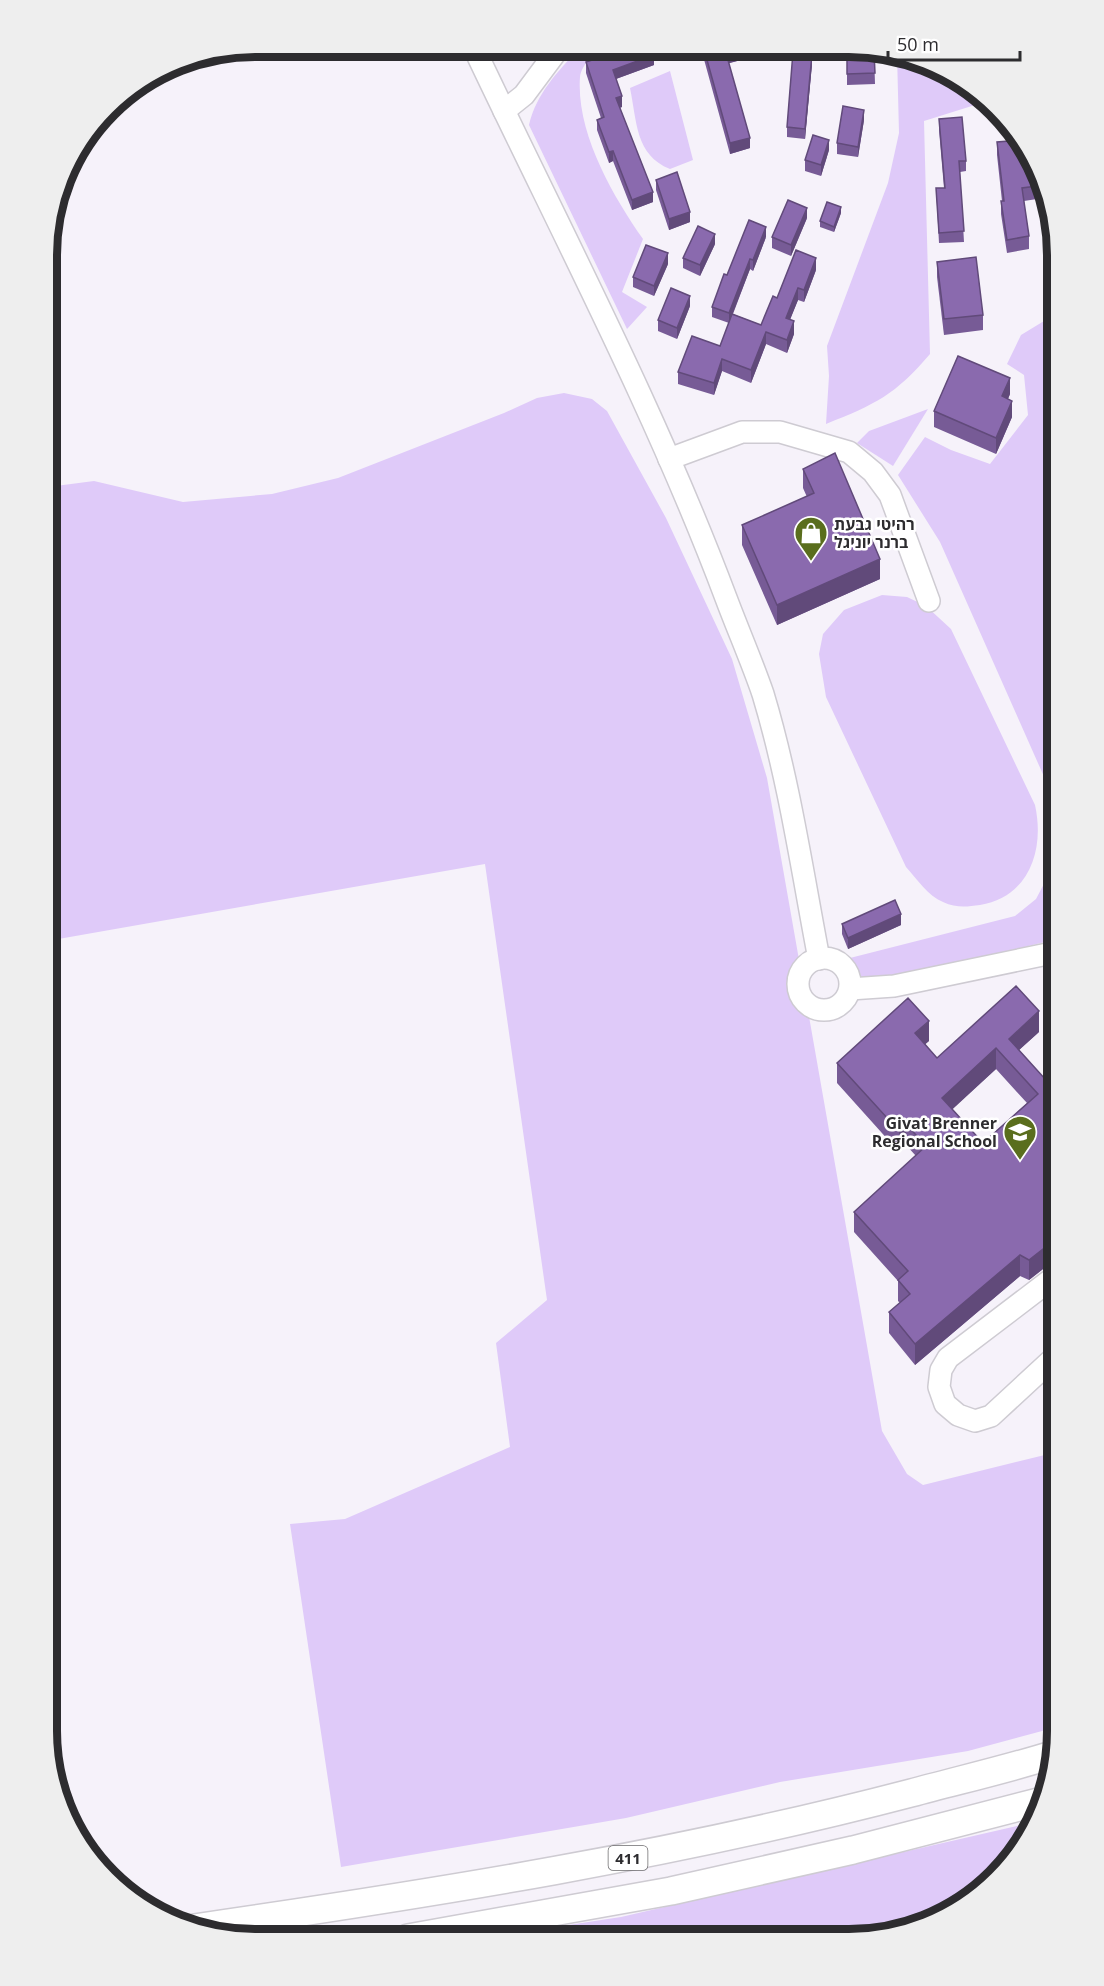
<svg xmlns="http://www.w3.org/2000/svg" width="1104" height="1986" font-family="'Open Sans',Heebo,sans-serif">
  <style>
    .green { fill: #dfcaf9 }
    .lines { fill: none; stroke-linecap: round; stroke-linejoin: round }
    .minor-casing { stroke: #cecbd2; stroke-width: 24 }
    .major-casing { stroke: #cecbd2; stroke-width: 30 }
    .minor { stroke: #fff; stroke-width: 21 }
    .major { stroke: #fff; stroke-width: 27 }
    .wall { fill: #775b96; fill-rule: evenodd }
    .shaded-wall { fill: #614a7a }
    .building { fill: #8a6aae; stroke: #614a7a; stroke-width: 1.5; fill-rule: evenodd }
    .labels { text-anchor: middle; dominant-baseline: central; stroke-width: 5; stroke-linejoin: round; paint-order: stroke }
    .shield { fill: #fff; stroke: #6c6b6d; stroke-width: 1.5 }
    .shield-label { font-size: 15px; font-weight: bold; fill: #2d2c2f }
    .poi-label { font-size: 16px; font-weight: bold; fill: #2d2c2f; stroke: #fff; text-anchor: start }
    .rim { fill: none; stroke: #2d2c2f; stroke-width: 8 }
  </style>
  <rect width="100%" height="100%" fill="#f6f2fa"/>
  <g class="green">
    <path d="M579 49H583L590 57C586 63 580 71 580 77 576 133 613 196 643 239L622 292 647 307 627 329 529 125C536 94 558 71 579 49Z"/>
    <path d="M897 54 980 95 975 105 924 121 930 354C895 395 876 404 826 424L829 376 827 346 888 183 899 133Z"/>
    <path d="M670 71 693 160 670 169C635 155 637 121 630 88Z"/>
    <path d="M1044 321 1057 337V806L940 542 898 475 925 437 951 450 990 464 1028 415 1024 375 1007 364 1021 335Z"/>
    <path d="M564 393 592 399 607 411 666 518 732 659 767 778 882 1431 907 1474 923 1485 1057 1452V1727L968 1751 780 1782 626 1818 341 1867 290 1524 345 1519 510 1447 496 1343 547 1300 485 864 47 941 48 487 94 481 183 502 272 494 338 478 504 413 537 398Z"/>
    <path d="M928 409 893 466 857 443 869 431Z"/>
    <path d="M882 595 907 597 926 606 951 629 1035 805C1045 850 1029 897 980 905 966 907 956 908 943 902 928 896 917 879 906 867L826 697 819 654 823 634 844 610Z"/>
    <path d="M1057 859V939L897 978 857 980 856 971 846 959 1015 916 1036 899Z"/>
    <path d="M1034 1822 1015 1858 976 1897 916 1928 849 1939 484 1938 621 1917Z"/>
  </g>
  <g class="lines">
    <g class="minor-casing">
      <g id="minor">
        <path d="M474 48C560 230 655 409 726 598 738 630 752 662 763 694 789 780 802 870 819 959"/>
        <path d="M504 111 524 95 559 48"/>
        <path d="M669 459 742 432H780L849 452 873 472 890 495 929 601"/>
        <circle cx="824" cy="984" r="26"/>
        <path d="M850 989 894 986 1057 952"/>
        <path d="M1057 1355 991 1416 975 1421 958 1415 945 1404 939 1387 941 1370 948 1358 1057 1275"/>
      </g>
    </g>
    <g class="major-casing">
      <g id="major">
        <path d="M194 1928C436 1893 674 1855 911 1793 959 1780 1008 1769 1055 1754"/>
        <path d="M408 1938 671 1891 853 1850 1046 1800"/>
      </g>
    </g>
    <use href="#minor" class="minor"/>
    <use href="#major" class="major"/>
  </g>
  <g class="wall">
    <path d="M624 49H651L654 65 616 79 622 107 619 108 653 202 632 210 613 161 609 163 597 130V120L601 118 586 73V62Z"/>
    <path d="M701 49 768 50V53L729 63 750 148 730 154 705 63Z"/>
    <rect x="814" y="50" width="22" height="1"/>
    <path d="M847 50 863 52H874L875 84 847 85Z"/>
    <path d="M812 64 805 139 787 137V127Z"/>
    <path d="M939 119 966 161V171L960 172 964 242 939 243 936 188H944L939 130Z"/>
    <path d="M864 120 858 157 837 154V143Z"/>
    <path d="M1007 129 1025 156 1026 167 1037 186V199L1024 201 1029 236V249L1007 253 1001 214V201H1002L997 155V142L1008 141Z"/>
    <path d="M829 150 821 176 805 171V160Z"/>
    <path d="M656 180 690 222 669 230 656 190Z"/>
    <path d="M841 213 834 232 820 227V221Z"/>
    <path d="M807 218 791 256 772 248V237Z"/>
    <path d="M766 237 753 271 750 269 733 314 761 325 777 298 816 270 804 302 798 300 790 319 794 334 787 353 766 344 751 383 722 371 714 395 678 384V372L720 346 729 323 712 317V307Z"/>
    <path d="M715 244 700 276 683 268V258Z"/>
    <path d="M937 262 983 315V330L944 335 937 277Z"/>
    <path d="M668 264 654 296 633 287V277Z"/>
    <path d="M690 306 677 339 658 331V320Z"/>
    <path d="M1010 394 1008 399 1012 417 996 454 934 427V411Z"/>
    <path d="M803 469 880 579 777 625 742 545V525L807 497 803 488Z"/>
    <path d="M842 924 901 925 848 949 842 934Z"/>
    <path d="M1039 1032 1019 1050 1055 1090 1057 1088V1258L1029 1280 1020 1276 915 1365 889 1333V1312L900 1303 898 1301V1281L854 1232V1212L916 1156 906 1145 899 1152 837 1083V1063L929 1041 925 1044 937 1058ZM996 1069 1027 1103 983 1143 952 1109Z"/>
  </g>
  <g class="shaded-wall">
    <path d="M741 50H768V53L726 64V53Z"/>
    <path d="M812 54V64L805 139V129Z"/>
    <path d="M654 55V65L613 80V70Z"/>
    <path d="M622 96V107L616 109V98Z"/>
    <path d="M864 110V120L858 157V147Z"/>
    <path d="M750 138V148L730 154V143Z"/>
    <path d="M829 140V150L821 176V165Z"/>
    <path d="M613 151V161L609 163V152Z"/>
    <path d="M653 192V202L632 210V200Z"/>
    <path d="M841 207V213L834 232V227Z"/>
    <path d="M807 208V218L791 256V245Z"/>
    <path d="M690 212V222L669 230V219Z"/>
    <path d="M766 227V237L753 271V260Z"/>
    <path d="M715 234V244L700 276V265Z"/>
    <path d="M668 253V264L654 296V286Z"/>
    <path d="M816 258V270L804 302V290Z"/>
    <path d="M750 259V269L729 323V313Z"/>
    <path d="M798 288V300L786 330V318Z"/>
    <path d="M690 296V306L677 339V328Z"/>
    <path d="M794 321V334L787 353V340Z"/>
    <path d="M766 332V344L751 383V370Z"/>
    <path d="M722 359V371L714 395V383Z"/>
    <path d="M1010 378V394L1002 412V396Z"/>
    <path d="M1012 401V417L996 454V438Z"/>
    <path d="M880 559V579L777 625V605Z"/>
    <path d="M901 914V925L848 949V938Z"/>
    <path d="M1039 1011V1032L1009 1059V1039Z"/>
    <path d="M929 1021V1041L915 1053V1033Z"/>
    <path d="M996 1048V1069L942 1119V1098Z"/>
    <path d="M906 1124V1145L899 1152V1131Z"/>
    <path d="M1057 1238V1258L1029 1280V1260Z"/>
    <path d="M1020 1255V1276L915 1365V1344Z"/>
  </g>
  <g class="building">
    <path d="M626 49H651L654 55 613 70 622 96 616 98 653 192 632 200 613 151 609 152 597 120 604 117 586 62Z"/>
    <path d="M704 49 741 50 726 53 750 138 730 143Z"/>
    <path d="M847 50H863V52H874L875 73 847 74Z"/>
    <path d="M793 52 812 54 805 129 787 127Z"/>
    <path d="M843 106 864 110 858 147 837 143Z"/>
    <path d="M962 117 966 161H959L964 231 939 233 936 188H945L939 119Z"/>
    <path d="M1008 131 1025 156 1026 167 1032 166 1036 172 1037 186 1022 188 1029 236 1007 240 1001 201H1004L997 142 1009 141Z"/>
    <path d="M813 135 829 140 821 165 805 160Z"/>
    <path d="M677 172 690 212 669 219 656 180Z"/>
    <path d="M788 200 807 208 791 245 772 237Z"/>
    <path d="M827 202 841 207 834 227 820 221Z"/>
    <path d="M749 220 766 227 753 260 750 259 729 313 712 307 724 274 727 275Z"/>
    <path d="M698 226 715 234 700 265 683 258Z"/>
    <path d="M646 245 668 253 654 286 633 277Z"/>
    <path d="M796 250 816 258 804 290 798 288 786 318 794 321 787 340 766 332 751 370 722 359 714 383 678 372 692 336 720 346 732 314 761 325 773 296 777 298Z"/>
    <path d="M976 257 983 315 944 319 937 262Z"/>
    <path d="M671 288 690 296 677 328 658 320Z"/>
    <path d="M958 356 1010 378 1002 396 1012 401 996 438 934 411Z"/>
    <path d="M835 453 880 559 777 605 742 525 814 493 803 469Z"/>
    <path d="M895 900 901 914 848 938 842 924Z"/>
    <path d="M1016 986 1039 1011 1009 1039 1055 1090 1057 1088V1238L1029 1260 1020 1255 915 1344 889 1312 910 1294 898 1280 908 1271 854 1212 926 1146 906 1124 899 1131 837 1063 908 998 929 1021 915 1033 937 1058ZM996 1048 1038 1094 983 1143 942 1098Z"/>
  </g>
  <defs>
    <g id="shop-pin" transform="scale(1.725)"><path d="M0 17L-7.5 6A9.5 9.5 0 1 1 7.5 6Z" fill="#5a6e1d" stroke="#fff"/><path d="M-5-2.5h2.3a2.7 3.5 0 0 1 5.4 0H5L5.5 6h-11ZM-1.5-2.5h3a1.5 2.3 0 0 0-3 0Z" fill="#fff"/></g>
    <g id="school-pin" transform="scale(1.725)"><path d="M0 17L-7.5 6A9.5 9.5 0 1 1 7.5 6Z" fill="#5a6e1d" stroke="#fff"/><path d="M0-5L7-2L0 1L-7-2ZM-4 1L0 2.5L4 1V4Q0 6-4 4Z" fill="#fff"/></g>
  </defs>
  <g fill-rule="evenodd">
    <use href="#shop-pin" x="811" y="533"/>
    <use href="#school-pin" x="1020" y="1132"/>
  </g>
  <g class="labels">
    <rect class="shield" x="608.5" y="1846" width="39" height="24" rx="4.5"/>
    <g class="shield-label">
      <text x="628" y="1858">411</text>
    </g>
    <g class="poi-label">
      <text x="834" y="524">רהיטי גבעת<tspan x="834" dy="18">ברנר יוניגל</tspan></text>
      <text x="997" y="1123" text-anchor="end">Givat Brenner<tspan x="997" dy="18">Regional School</tspan></text>
    </g>
  </g>
  <path d="M0 0H1104V1986H0ZM255 57H849A198 198 0 0 1 1047 255V1731A198 198 0 0 1 849 1929H255A198 198 0 0 1 57 1731V255A198 198 0 0 1 255 57Z" fill="#eee" fill-rule="evenodd"/>
  <path class="rim" d="M255 57H849A198 198 0 0 1 1047 255V1731A198 198 0 0 1 849 1929H255A198 198 0 0 1 57 1731V255A198 198 0 0 1 255 57Z"/>
  <path d="M888 51v9h132v-9" fill="none" stroke="#2d2c2f" stroke-width="3"/>
  <text x="897" y="51" font-size="18" fill="#2d2c2f" stroke="#ffffff" stroke-width="4.5" paint-order="stroke">50 m</text>
</svg>
